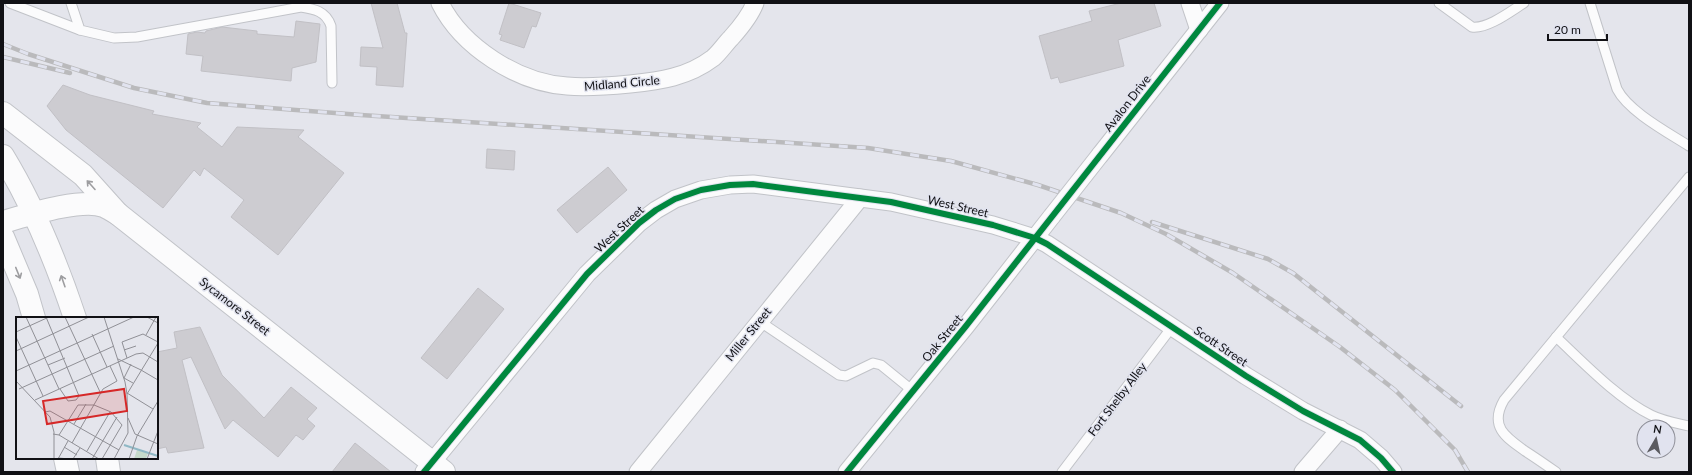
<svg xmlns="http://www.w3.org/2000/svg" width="1692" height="475" font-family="Lato,sans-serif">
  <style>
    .building { fill: #cdccd1; stroke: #c1c0c5 }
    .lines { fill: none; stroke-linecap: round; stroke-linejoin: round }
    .lane-casing { stroke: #c1c3c8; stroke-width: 11 }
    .street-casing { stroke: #c1c3c8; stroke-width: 19 }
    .secondary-casing { stroke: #c1c3c8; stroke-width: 24 }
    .highway-casing { stroke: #c1c3c8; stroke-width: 24 }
    .lane { stroke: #fbfbfc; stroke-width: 9 }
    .street { stroke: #fbfbfc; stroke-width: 17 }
    .secondary { stroke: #fbfbfc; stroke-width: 22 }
    .highway { stroke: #fbfbfc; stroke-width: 22 }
    .rail-casing { stroke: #bababc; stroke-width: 4.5 }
    .rail { stroke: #e1e3ef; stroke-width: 3; stroke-dasharray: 9; stroke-linecap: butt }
    .street-bridge-casing { stroke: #c1c3c8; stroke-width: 19; stroke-linecap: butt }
    .street-bridge { stroke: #fbfbfc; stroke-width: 17 }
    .cycleway-casing { stroke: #e1e3ef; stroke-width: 8 }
    .cycleway { stroke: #00873e; stroke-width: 6 }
    .oneway { stroke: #9d9da0 }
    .labels { text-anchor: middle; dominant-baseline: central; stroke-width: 3; stroke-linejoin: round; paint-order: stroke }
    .street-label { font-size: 12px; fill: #111115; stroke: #e1e3ef }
    .inset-river { fill: none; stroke: #8fb8c5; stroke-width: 2 }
    .inset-road { fill: none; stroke: #909096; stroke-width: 1 }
    .view { fill: #d62828; fill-opacity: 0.15; stroke: #d62828; stroke-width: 2 }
    .inset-edge { fill: none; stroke: #111115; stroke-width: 2 }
  </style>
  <rect width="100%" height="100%" fill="#e4e5ec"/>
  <g class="building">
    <path d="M371 3H397L405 33H407L403 87 376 85 377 67 360 66 361 47 383 48Z"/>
    <path d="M509 3 541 13 536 27 532 26 524 48 500 40 502 35 499 34Z"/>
    <path d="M1121 3H1154L1161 26 1118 40 1124 66 1060 83 1058 77 1051 79 1039 36 1092 21 1089 11Z"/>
    <path d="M296 21 320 24 316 62 292 68 291 81 201 71 203 56 186 54 188 34 197 32 205 33 206 31 222 27 257 31V34L294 37Z"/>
    <path d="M63 85 90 95 154 111 152 114 201 123 197 127 222 147 237 127 304 130 298 137 344 173 278 255 231 217 244 200 204 168 200 176 194 170 163 208 66 130 47 106Z"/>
    <path d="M487 149 515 151 514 170 486 168Z"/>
    <path d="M608 167 627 190 577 233 557 210Z"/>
    <path d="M478 288 504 309 447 379 421 358Z"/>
    <path d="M200 327 222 375 264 418 291 387 317 408 307 419 315 426 303 440 296 435 278 457 233 420 225 429 191 357 182 360 204 448 168 453 166 447 157 449V352L177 348 174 332Z"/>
    <path d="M355 443 391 472H332Z"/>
  </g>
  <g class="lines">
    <g class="lane-casing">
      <g id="lane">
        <path d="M10 3 80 30"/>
        <path d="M71 3 80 30 114 38 137 37 301 7C314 9 326 11 331 26L332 83"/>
        <path d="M1439 3 1472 27C1488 29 1511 11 1524 3"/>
        <path d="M1590 3 1617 89C1628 111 1667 132 1689 146"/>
        <path d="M759 321 839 375 846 376 873 363 881 365 913 391"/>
        <path d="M1556 337C1584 363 1617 398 1651 415 1663 421 1676 423 1689 426"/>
        <path d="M1062 472 1172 327"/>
        <path d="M1556 472C1546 465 1536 458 1525 451 1505 437 1489 426 1504 400L1689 177"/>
      </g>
    </g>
    <g class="street-casing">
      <g id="street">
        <path d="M440 3C462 47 518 83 567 86 588 88 609 86 630 84 660 81 688 77 713 58 720 52 725 44 731 38 740 28 750 16 755 3"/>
        <path d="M1190 3 1199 30"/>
        <path d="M1100 155 1220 3"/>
        <path d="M424 472 587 274 639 223 656 210 675 199 701 190 730 185 753 184 891 202 993 225 1035 238 1047 244 1246 376 1303 411 1360 440 1381 458 1393 472"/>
        <path d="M638 472 860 198"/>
        <path d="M847 472 966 326 1052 216"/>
        <path d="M1303 472 1340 429"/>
      </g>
    </g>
    <g class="secondary-casing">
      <path id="secondary" d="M3 222C28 215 80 198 104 206 108 208 113 211 118 214L444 472"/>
    </g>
    <g class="highway-casing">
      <g id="highway">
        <path d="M3 113 83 175 118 214"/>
        <path d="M3 156C34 207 56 261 75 318"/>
        <path d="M3 237 27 294 34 318"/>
        <path d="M65 458 68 472"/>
        <path d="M107 458 109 472"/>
      </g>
    </g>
    <use href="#lane" class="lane"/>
    <use href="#street" class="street"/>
    <use href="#secondary" class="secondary"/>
    <use href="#highway" class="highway"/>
    <g class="rail-casing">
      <g id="rail">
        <path d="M3 44 28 54 134 88 207 103 361 115 868 148 951 161 1038 185 1121 213 1166 234 1233 273 1340 347 1395 390 1455 450 1468 472"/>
        <path d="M3 57 70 73"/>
        <path d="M1152 222 1268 259 1293 273 1461 406"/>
      </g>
    </g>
    <use href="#rail" class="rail"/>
    <g class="street-bridge-casing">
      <path id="street-bridge" d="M1052 216 1100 155"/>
    </g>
    <use href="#street-bridge" class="street-bridge"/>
    <g class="cycleway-casing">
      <g id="cycleway">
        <path d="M424 472 587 274 639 223 656 210 675 199 701 190 730 185 753 184 891 202 993 225 1035 238 1047 244 1246 376 1303 411 1360 440 1381 458 1393 472"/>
        <path d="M847 472 966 326 1220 3"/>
      </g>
    </g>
    <use href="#cycleway" class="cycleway"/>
  </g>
  <defs><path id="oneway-shaft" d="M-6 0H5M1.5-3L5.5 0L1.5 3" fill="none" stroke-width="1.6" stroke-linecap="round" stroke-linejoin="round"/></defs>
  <g class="oneway">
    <use href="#oneway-shaft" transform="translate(91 185) rotate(-132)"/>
    <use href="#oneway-shaft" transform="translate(18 273) rotate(68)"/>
    <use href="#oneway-shaft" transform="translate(63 281) rotate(-109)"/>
  </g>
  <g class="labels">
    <g class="street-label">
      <text transform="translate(622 83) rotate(-5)">Midland Circle</text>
      <text transform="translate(1127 103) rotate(-52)">Avalon Drive</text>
      <text transform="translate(958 206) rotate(13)">West Street</text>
      <text transform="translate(619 229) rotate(-43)">West Street</text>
      <text transform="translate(235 306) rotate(38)">Sycamore Street</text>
      <text transform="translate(748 334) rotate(-51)">Miller Street</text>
      <text transform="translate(942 338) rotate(-51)">Oak Street</text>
      <text transform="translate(1221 346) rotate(34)">Scott Street</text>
      <text transform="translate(1117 399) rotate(-53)">Fort Shelby Alley</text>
    </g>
  </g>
  <g transform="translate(16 317)">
    <rect width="142" height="142" fill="#e4e5ec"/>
    <path d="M121 133 132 136 130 142H118Z" fill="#c6daca"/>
    <path class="inset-river" d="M108 128 142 139"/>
    <path class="inset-road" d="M10 0 43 72M30 0 63 79 60 83 52 84 44 72M49 0 85 77M88 0 109 65 111 77M131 0 142 6M0 15 33 0M76 17 91 50M130 18 140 0M0 20 27 79M108 33 120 29M0 34 73 0M111 41 106 25 127 17 142 25M102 42 125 53M115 47 108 61 117 66M32 48 49 41M125 53 142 63M0 54 118 0M0 64 34 100 38 115V142M3 72 98 29M111 76 137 92M19 83 120 37 127 36 142 45M29 95 34 94 103 133M112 101 119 117 142 127M58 107 70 87M37 117 43 118 83 142M43 118 62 88H78L95 95 106 108 86 142M56 126 87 72 101 64 94 49M48 130 61 138M71 134 94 95M42 141 54 142M42 142 52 124M57 142 64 131M76 142 101 100M98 142 112 116 111 77 142 26M113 142 121 119 142 84M131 142 142 114"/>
    <path class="view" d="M108 72 111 94 31 107 27 84Z"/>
    <rect width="142" height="142" class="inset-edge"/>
  </g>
  <rect width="1692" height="475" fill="none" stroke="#111115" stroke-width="8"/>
  <g transform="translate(1656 439) rotate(9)"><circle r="19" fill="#e1e3ef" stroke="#8e8f98"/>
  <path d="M0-3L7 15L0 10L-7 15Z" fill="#5b5b60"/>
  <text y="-6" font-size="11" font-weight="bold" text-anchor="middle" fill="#111115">N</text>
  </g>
  <path d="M1548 34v6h59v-6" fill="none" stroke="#111115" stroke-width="2"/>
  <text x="1554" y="34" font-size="12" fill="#111115" stroke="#e1e3ef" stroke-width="3" paint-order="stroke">20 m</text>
</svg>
